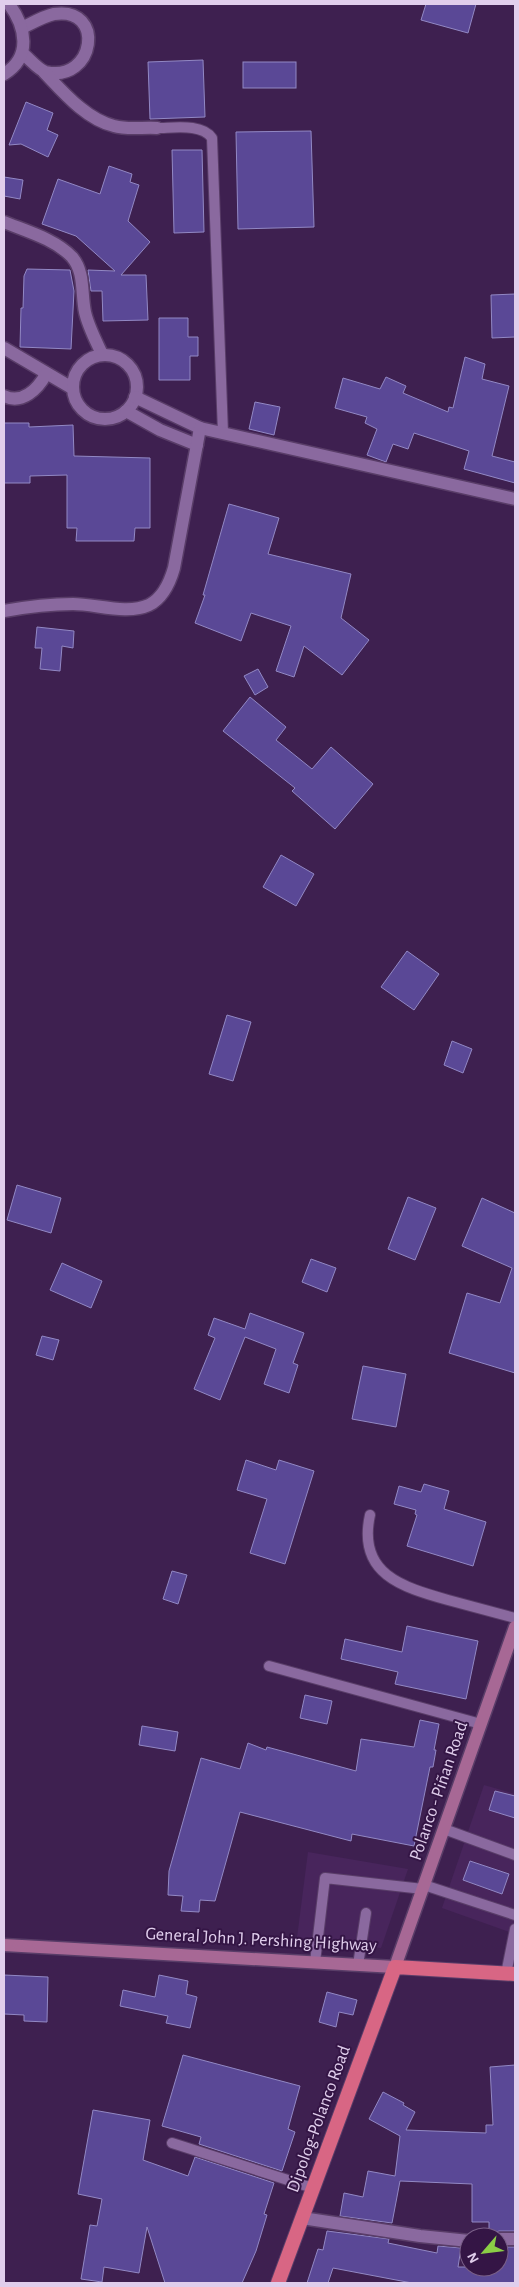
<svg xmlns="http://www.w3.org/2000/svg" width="519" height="2287" font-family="'Alegreya Sans',sans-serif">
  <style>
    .built { fill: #48255c }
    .building { fill: #5a4896; stroke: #9288c4 }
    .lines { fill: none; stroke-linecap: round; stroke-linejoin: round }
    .service-casing { stroke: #593d68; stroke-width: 12 }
    .minor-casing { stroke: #593d68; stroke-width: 15 }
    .secondary-casing { stroke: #593d68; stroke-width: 15 }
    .trunk-casing { stroke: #593d68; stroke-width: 16 }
    .service { stroke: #8a699f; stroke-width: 10 }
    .minor { stroke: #8a699f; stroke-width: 12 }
    .secondary { stroke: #a76895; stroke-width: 12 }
    .trunk { stroke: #d86684; stroke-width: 14 }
    .labels { text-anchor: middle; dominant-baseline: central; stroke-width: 4; stroke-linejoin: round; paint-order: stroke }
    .street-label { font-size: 18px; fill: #e0ceec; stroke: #341545 }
  </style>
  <rect width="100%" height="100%" fill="#3e2050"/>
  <g class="built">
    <path d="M484 1785 515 1794V1934L442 1908Z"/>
    <path d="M308 1852 408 1869 381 1948 297 1938Z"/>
  </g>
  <g class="building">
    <path d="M426 4H476L468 33 421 20Z"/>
    <path d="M203 60 205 117 150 119 148 62Z"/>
    <rect x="243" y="62" width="53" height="26"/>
    <path d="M26 102 53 113 47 130 58 135 48 157 21 144 9 145Z"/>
    <path d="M311 131 314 227 238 229 236 132Z"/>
    <path d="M172 150H202L204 232 174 233Z"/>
    <path d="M109 166 132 174 130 182 139 185 128 221 150 242 121 275H146L148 320 103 321 102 291H91L88 270 115 271 76 236 42 224 58 179 100 194Z"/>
    <path d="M4 177 23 180 20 199 4 196Z"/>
    <path d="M27 269 70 270 74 291 71 349 20 347 21 308H23L24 276Z"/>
    <path d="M515 294V337L492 338 491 295Z"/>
    <path d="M159 318H188V337H198V356H190V380H159Z"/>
    <path d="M465 357 485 364 482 379 509 386 492 456 515 462V483L464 469 469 451 414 433 408 449 393 444 386 462 367 455 377 429 365 423 367 417 335 408 343 378 380 389 386 377 406 386 403 393 448 412 449 407 453 408Z"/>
    <path d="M255 402 280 407 274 435 249 429Z"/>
    <path d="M4 423H29V427L73 425 74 456 150 458V528H135L134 541H76L77 528H67V475L30 476V483H4Z"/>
    <path d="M229 504 279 518 268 554 351 574 341 618 369 640 342 675 304 646 294 677 276 671 291 626 251 613 241 641 195 623 205 595H203Z"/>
    <path d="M37 627 74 631 73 648 62 646 60 671 40 669 42 648H35Z"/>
    <path d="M258 669 268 687 255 695 244 676Z"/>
    <path d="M250 697 286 727 276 740 312 769 331 747 373 784 335 829 292 791 295 788 223 731Z"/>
    <path d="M281 855 314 874 296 906 263 887Z"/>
    <path d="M407 951 439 974 414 1010 381 987Z"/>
    <path d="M227 1015 251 1022 233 1081 209 1074Z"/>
    <path d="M452 1041 472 1049 463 1073 444 1065Z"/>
    <path d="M17 1185 61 1198 51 1233 7 1220Z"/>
    <path d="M408 1197 436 1208 415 1260 388 1249Z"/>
    <path d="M482 1198 515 1213V1373L449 1353 467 1293 500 1303 512 1268 462 1246Z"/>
    <path d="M311 1259 336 1268 327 1292 302 1282Z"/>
    <path d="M62 1263 102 1281 91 1308 50 1290Z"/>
    <path d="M250 1313 304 1333 293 1363 298 1365 289 1393 264 1384 276 1349 245 1337 220 1400 194 1389 215 1338 208 1335 214 1318 245 1329Z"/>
    <path d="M42 1336 59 1340 53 1360 36 1355Z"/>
    <path d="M363 1366 406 1374 396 1427 352 1419Z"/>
    <path d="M246 1460 276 1470 279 1460 314 1471 285 1564 250 1553 267 1499 237 1490Z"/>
    <path d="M424 1484 449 1491 444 1509 486 1522 473 1566 407 1546 417 1515 415 1514 416 1510 394 1504 399 1486 421 1492Z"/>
    <path d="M172 1571 187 1575 178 1604 163 1599Z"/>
    <path d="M407 1626 478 1641 466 1699 395 1684 398 1672 341 1659 345 1639 402 1652Z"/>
    <path d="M305 1695 332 1701 327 1724 300 1718Z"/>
    <path d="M420 1720 439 1724 434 1750H436L433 1767H430L414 1846 352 1834 351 1841 240 1812 215 1901 200 1900 199 1912 181 1911 183 1896 168 1895 169 1871 201 1758 240 1769 248 1743 266 1750 267 1747 356 1771 361 1739 414 1747Z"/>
    <path d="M142 1726 178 1732 175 1751 139 1745Z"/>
    <path d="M495 1791 515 1796V1818L489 1810Z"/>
    <path d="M470 1861 509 1874 502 1894 463 1880Z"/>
    <path d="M4 1975 48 1977 47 2022 24 2021V2015L4 2014Z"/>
    <path d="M159 1975 188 1981 186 1994 197 1997 190 2028 166 2023 168 2016 120 2006 123 1990 155 1997Z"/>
    <path d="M327 1992 357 2000 353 2015 339 2012 336 2027 319 2022Z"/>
    <path d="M183 2055 300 2086 288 2129 295 2132 282 2171 199 2144 201 2137 162 2126Z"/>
    <path d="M515 2065V2231H499L489 2235V2222H472V2184L400 2181 392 2223 340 2216 344 2193 363 2197 368 2171 395 2176 400 2136 369 2119 383 2092 404 2103 403 2105 415 2112 406 2130 486 2133V2125H493L490 2067Z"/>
    <path d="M93 2110 150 2120 143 2160 188 2176 195 2157 274 2183 264 2214 267 2215 256 2251 242 2283H165L147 2227 139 2273 104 2267 102 2282 81 2279 90 2225 97 2226 102 2199 78 2194Z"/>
    <path d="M327 2231 389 2239 388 2243 437 2253 438 2246 461 2248 458 2267H499V2247H515V2283H412L333 2268 328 2283H307L318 2249 323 2250Z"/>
  </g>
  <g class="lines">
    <g class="service-casing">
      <g id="service">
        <path d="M157 128C173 128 202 123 212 138L223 433"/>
        <path d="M370 1515C357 1574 402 1587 448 1600 471 1606 493 1612 515 1618"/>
        <path d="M269 1666 481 1724"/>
        <path d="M444 1829 515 1855"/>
        <path d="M424 1885 515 1915"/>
        <path d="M315 1962 325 1878 423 1889"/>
        <path d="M358 1965 366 1913"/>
        <path d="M506 1974 515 1929"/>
        <path d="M172 2143 313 2188"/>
      </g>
    </g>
    <g class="minor-casing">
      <g id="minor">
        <path d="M22 53C29 58 38 70 46 72 95 83 106 6 54 14 44 16 32 23 22 28"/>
        <path d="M44 72C64 93 86 119 114 126 127 130 144 127 157 128"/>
        <path d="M4 74C32 57 26 27 9 4"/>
        <path d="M4 222C26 231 55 239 72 257 85 272 81 293 85 312 88 326 96 341 102 354"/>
        <path d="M4 348 72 388"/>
        <circle cx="105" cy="387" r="32"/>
        <path d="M4 396C22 405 38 389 46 374"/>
        <path d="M135 397 200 428 515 499"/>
        <path d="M126 411 160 430 197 445"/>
        <path d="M4 611C26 607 50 604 73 604 96 604 127 615 149 605 163 598 170 582 174 568L200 428"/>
        <path d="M302 2218 420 2236 469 2241"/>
        <path d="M499 2239H515"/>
      </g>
    </g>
    <g class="secondary-casing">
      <path id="secondary" d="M4 1945 395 1967 515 1627"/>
    </g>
    <g class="trunk-casing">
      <path id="trunk" d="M278 2283 395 1967 515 1974"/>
    </g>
    <use href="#service" class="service"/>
    <use href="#minor" class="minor"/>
    <use href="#secondary" class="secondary"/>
    <use href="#trunk" class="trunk"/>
  </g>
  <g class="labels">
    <g class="street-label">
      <text transform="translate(439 1791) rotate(-71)">Polanco - Piñan Road</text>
      <text transform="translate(261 1940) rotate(3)">General John J. Pershing Highway</text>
      <text transform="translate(319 2119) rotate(-70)">Dipolog-Polanco Road</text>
    </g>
  </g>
  <rect width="519" height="2287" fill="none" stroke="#e0ceec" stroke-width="10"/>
  <g transform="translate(484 2252) rotate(242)"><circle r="24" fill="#341545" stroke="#795f88"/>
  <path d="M0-4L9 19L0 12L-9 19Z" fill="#8bce46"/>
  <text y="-8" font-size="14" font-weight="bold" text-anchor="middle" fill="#e0ceec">N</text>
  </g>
</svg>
